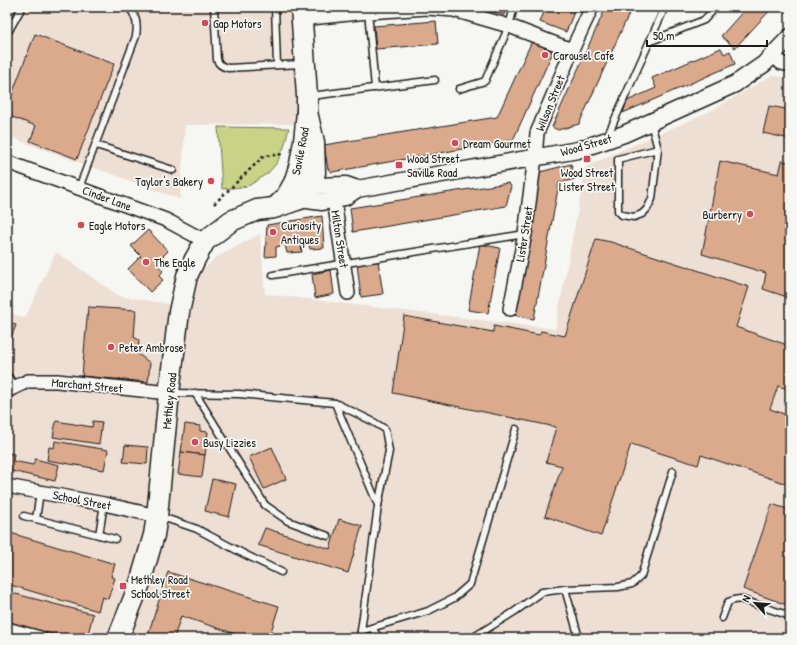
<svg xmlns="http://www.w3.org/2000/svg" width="797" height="645" font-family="'Patrick Hand',sans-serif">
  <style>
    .built { fill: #eedfd4 }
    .green { fill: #c8d387; stroke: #727852 }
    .building { fill: #dbaa8d; stroke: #1c1c1c }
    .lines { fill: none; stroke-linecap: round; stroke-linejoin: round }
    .service-casing { stroke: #1c1c1c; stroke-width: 9 }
    .minor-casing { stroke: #1c1c1c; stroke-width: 16 }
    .tertiary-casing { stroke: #1c1c1c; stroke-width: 19 }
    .primary-casing { stroke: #1c1c1c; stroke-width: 23 }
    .path { stroke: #1c1c1c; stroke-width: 2.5; stroke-dasharray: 3 3; stroke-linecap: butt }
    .service { stroke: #f6f6f2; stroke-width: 6 }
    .minor { stroke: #f6f6f2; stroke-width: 13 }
    .tertiary { stroke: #f6f6f2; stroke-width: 16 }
    .primary { stroke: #f6f6f2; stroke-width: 20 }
    .poi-dot { fill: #d1495b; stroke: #f6f6f2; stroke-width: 1.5 }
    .labels { text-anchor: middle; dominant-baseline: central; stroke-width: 3.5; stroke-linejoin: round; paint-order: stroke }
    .poi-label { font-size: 12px; fill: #1c1c1c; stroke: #f6f6f2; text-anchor: start }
    .street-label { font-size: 12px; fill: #1c1c1c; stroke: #f6f6f2 }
  </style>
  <rect width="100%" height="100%" fill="#f6f6f2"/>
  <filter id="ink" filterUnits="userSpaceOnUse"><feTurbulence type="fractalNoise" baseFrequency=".025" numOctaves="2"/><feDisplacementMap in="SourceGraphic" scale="8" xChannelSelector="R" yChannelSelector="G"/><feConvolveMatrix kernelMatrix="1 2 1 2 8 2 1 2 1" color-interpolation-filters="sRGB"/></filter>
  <g filter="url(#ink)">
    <g class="built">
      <path d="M7 7H290L301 124 185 125 180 199 7 136Z"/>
      <path d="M772 75 790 79V638H7V312L25 318 56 252 119 296 169 304 215 258 260 234 265 294 555 329 586 167 606 157 711 111Z"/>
    </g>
    <path class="green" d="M218 127 289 128 284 147 277 163 268 173 250 185 242 187 222 189Z"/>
    <g class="building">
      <path d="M478 7H506L504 15Z"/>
      <path d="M546 7H576L566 32 540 22Z"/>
      <path d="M606 7H632L579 124 558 130 552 127Z"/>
      <path d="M747 7H773L735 48 721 36Z"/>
      <path d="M436 21 438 44 376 49 374 26Z"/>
      <path d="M35 34 114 64 77 159 30 141 36 126 7 115V107Z"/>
      <path d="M532 41 551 50 552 54 513 140 332 172 328 169 324 145 497 117Z"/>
      <path d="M721 48 724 54 730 51 735 64 623 113 627 101 656 88 652 78Z"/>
      <path d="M789 96H790V139L763 133 769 106 786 109Z"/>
      <path d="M720 161 779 174 782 161 790 162V298L763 289 766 273 702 254Z"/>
      <path d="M571 164 575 179 559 183 534 319 513 315 540 172Z"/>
      <path d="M508 183 511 186 506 206 353 232 350 208Z"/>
      <path d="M322 216 324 248 310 249 308 241H300L302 252 287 253 285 245 276 247V256L265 257 267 225Z"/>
      <path d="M148 230 168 251 156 263 163 271 159 276 163 280 150 292 128 269 141 256 131 246Z"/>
      <path d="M596 239 611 242 749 287 736 327 790 346V383L788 389 778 386 770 409 790 416V485L701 455 698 465 631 444 601 536 545 516 562 466 546 462 556 427 393 393 404 316 493 332 494 326 539 335 541 331 565 336Z"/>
      <path d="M480 244 500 248 488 313 468 310Z"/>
      <path d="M378 261 383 294 361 297 357 264Z"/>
      <path d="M331 270 334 294 315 298 312 274Z"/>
      <path d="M88 307 136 310 134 337 139 340 138 354 150 363 148 382 82 376Z"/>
      <path d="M7 321 16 325 8 346H7Z"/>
      <path d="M56 421 92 427 93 421 102 422 99 444 53 437Z"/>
      <path d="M185 424 200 426V431L208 432 205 455 181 452Z"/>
      <path d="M55 441 108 450 104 470 47 460 49 447 54 448Z"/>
      <path d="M125 445 148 447 147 464 123 462Z"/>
      <path d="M272 447 286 479 264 489 249 457Z"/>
      <path d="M181 452 205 455 202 477 178 474Z"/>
      <path d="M7 453 14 454 13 461 33 465 35 459 59 465 55 481 7 470Z"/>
      <path d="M212 479 236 484 229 517 205 511Z"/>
      <path d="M772 504 790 510V606L743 589Z"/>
      <path d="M339 519 362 526 348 573 258 545 265 528 330 549Z"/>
      <path d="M7 532 115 564 111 577 115 578 108 599 102 597 98 611 7 584Z"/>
      <path d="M168 572 279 606 269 638H248L181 616 174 638H147Z"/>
      <path d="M8 592 93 614 87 638H69L7 623Z"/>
    </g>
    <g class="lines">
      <g class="service-casing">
        <g id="service">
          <path d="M214 7 217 60C219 65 223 67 228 68L302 64"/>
          <path d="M275 7 277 65"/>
          <path d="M368 11 375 88"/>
          <path d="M7 34 22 7"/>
          <path d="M651 41 704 20 716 7"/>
          <path d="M459 89 485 81 509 26 514 7"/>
          <path d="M311 96 435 80"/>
          <path d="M651 123 658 149 652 199 647 209 642 214 634 217 622 215 618 211V159L658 149"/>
          <path d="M607 137 665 7"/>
          <path d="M96 145 173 170"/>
          <path d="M79 188 136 36C138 24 136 16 129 7"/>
          <path d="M273 275 525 234"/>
          <path d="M7 375 16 387"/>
          <path d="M171 393 239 394 335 403 372 421 385 429 389 451 378 506 360 638"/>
          <path d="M195 393 265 505 288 521 328 536"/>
          <path d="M335 403 378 505"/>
          <path d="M24 516 115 539"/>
          <path d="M159 516 197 529 244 554 281 572"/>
          <path d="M36 519 40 492"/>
          <path d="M99 535 104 504"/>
          <path d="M565 589 579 638"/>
          <path d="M722 618 728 602 734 600 740 599 790 616"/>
          <path d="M372 628 379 638"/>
          <path d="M361 631 428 611 454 598 470 584 516 429"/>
          <path d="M472 638 514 612 542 592 565 589 618 587 632 584 641 576 673 471"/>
        </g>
      </g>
      <g class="minor-casing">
        <g id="minor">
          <path d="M301 19 368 12 427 8 454 10 509 26 572 50"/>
          <path d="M773 55 781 63 790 65"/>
          <path d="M7 162 166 220 205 241"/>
          <path d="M333 189 334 200 348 293"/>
          <path d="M510 309 525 234 535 157 537 133 572 50 592 7"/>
          <path d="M7 391 28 381H57L169 393"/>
          <path d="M7 486 104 504 157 516"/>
          <path d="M7 629 40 638"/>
        </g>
      </g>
      <g class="tertiary-casing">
        <g id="tertiary">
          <path d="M298 184 315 186 346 185 357 189"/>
          <path d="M291 192 300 199 322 202 345 197 357 189 578 150 624 134 735 84 764 64 790 37"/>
        </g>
      </g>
      <g class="primary-casing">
        <g id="primary">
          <path d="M276 207 286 197 294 183 300 164 304 141 307 112V96L301 7"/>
          <path d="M118 638 140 583 154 535 157 516 169 393 179 312 187 276 195 259 205 241 231 221 257 210 274 208 294 201 300 199 304 193 315 173 314 142 307 112"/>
        </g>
      </g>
      <path class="path" d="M214 204 264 156 284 154"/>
      <use href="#service" class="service"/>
      <use href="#minor" class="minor"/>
      <use href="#tertiary" class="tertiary"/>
      <use href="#primary" class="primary"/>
    </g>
  </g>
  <g class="poi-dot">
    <circle cx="205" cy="23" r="4"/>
    <circle cx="545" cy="55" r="4"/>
    <circle cx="455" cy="143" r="4"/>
    <rect x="583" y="155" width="8" height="8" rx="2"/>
    <rect x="395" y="161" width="8" height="8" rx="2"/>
    <circle cx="211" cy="181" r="4"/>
    <circle cx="750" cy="214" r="4"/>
    <circle cx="81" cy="225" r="4"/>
    <circle cx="273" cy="232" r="4"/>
    <circle cx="146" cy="262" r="4"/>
    <circle cx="111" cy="347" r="4"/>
    <circle cx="195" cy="442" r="4"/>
    <rect x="119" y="582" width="8" height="8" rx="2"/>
  </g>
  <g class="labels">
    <g class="poi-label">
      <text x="213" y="23">Gap Motors</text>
      <text x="553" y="55">Carousel Cafe</text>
      <text x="463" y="143">Dream Gourmet</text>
      <text x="407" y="158">Wood Street<tspan x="407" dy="14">Saville Road</tspan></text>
      <text x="587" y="172" text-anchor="middle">Wood Street<tspan x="587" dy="14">Lister Street</tspan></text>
      <text x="203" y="181" text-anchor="end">Taylor's Bakery</text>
      <text x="742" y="214" text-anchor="end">Burberry</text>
      <text x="89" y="225">Eagle Motors</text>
      <text x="281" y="225">Curiosity<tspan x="281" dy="14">Antiques</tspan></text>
      <text x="154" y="262">The Eagle</text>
      <text x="119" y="347">Peter Ambrose</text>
      <text x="203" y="442">Busy Lizzies</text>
      <text x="131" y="579">Methley Road<tspan x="131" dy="14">School Street</tspan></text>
    </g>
    <g class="street-label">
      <text transform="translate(550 103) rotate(-68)">Wilson Street</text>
      <text transform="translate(586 145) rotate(-16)">Wood Street</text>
      <text transform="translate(300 151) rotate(-79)">Savile Road</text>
      <text transform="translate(107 198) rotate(20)">Cinder Lane</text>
      <text transform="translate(524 234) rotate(-81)">Lister Street</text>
      <text transform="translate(340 239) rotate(81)">Milton Street</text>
      <text transform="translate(87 385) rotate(5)">Marchant Street</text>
      <text transform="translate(169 401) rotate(-84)">Methley Road</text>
      <text transform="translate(82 500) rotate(11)">School Street</text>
    </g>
  </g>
  <rect width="797" height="645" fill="none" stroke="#f6f6f2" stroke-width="24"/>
  <rect x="12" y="12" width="773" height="621" fill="none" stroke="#1c1c1c" stroke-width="1.5" filter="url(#ink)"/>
  <g transform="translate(755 603) rotate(296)" stroke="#f6f6f2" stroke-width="3" paint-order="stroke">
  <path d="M0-3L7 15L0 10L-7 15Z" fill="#1c1c1c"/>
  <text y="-6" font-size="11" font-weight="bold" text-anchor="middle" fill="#1c1c1c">N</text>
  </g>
  <path d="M647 40v6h120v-6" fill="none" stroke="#1c1c1c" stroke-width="2"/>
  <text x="653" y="40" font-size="12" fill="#1c1c1c" stroke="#f6f6f2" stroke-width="3" paint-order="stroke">50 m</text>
</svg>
